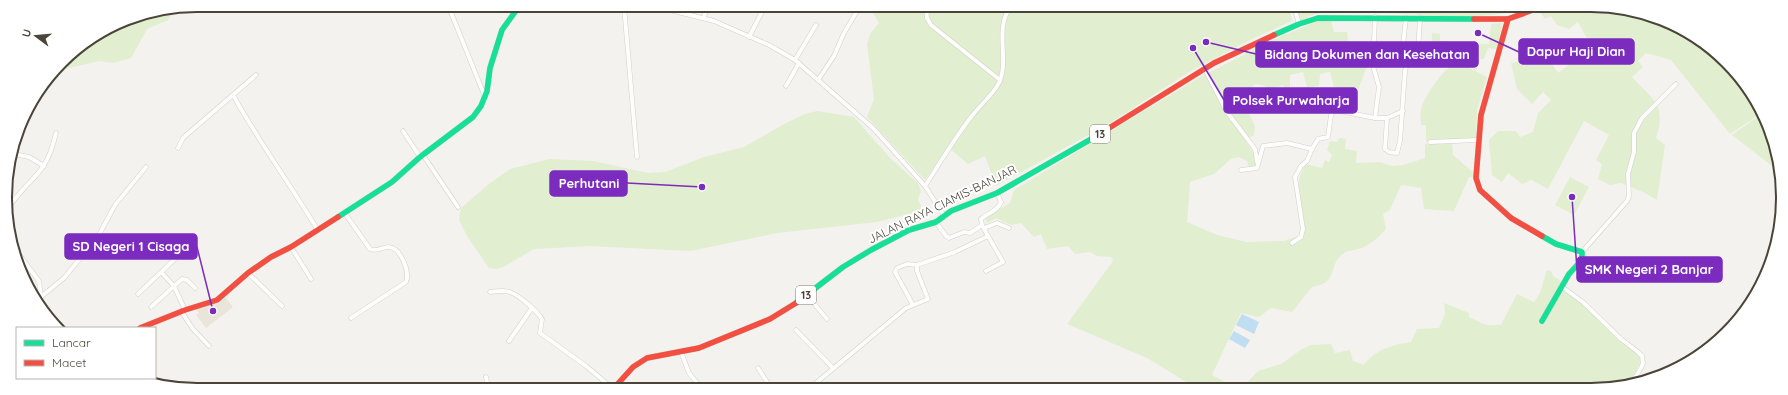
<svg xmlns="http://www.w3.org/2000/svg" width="1788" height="395" font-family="Quicksand,sans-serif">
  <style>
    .education { fill: #eae5da }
    .green { fill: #e1eecf }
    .water { fill: #c0ddf1 }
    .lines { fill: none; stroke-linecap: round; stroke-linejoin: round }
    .street-casing { stroke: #d2d0cb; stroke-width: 5 }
    .fast-casing { stroke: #d3cfc5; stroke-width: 6 }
    .jam-casing { stroke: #d3cfc5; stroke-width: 6 }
    .street { stroke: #fdfdfc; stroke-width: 4 }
    .fast { stroke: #16e098; stroke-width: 5.5 }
    .jam { stroke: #f24e42; stroke-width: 5.5 }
    .labels { text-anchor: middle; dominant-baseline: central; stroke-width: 4; stroke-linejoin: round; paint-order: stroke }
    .shield { fill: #fff; stroke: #817c74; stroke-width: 1 }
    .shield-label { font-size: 11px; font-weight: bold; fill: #4b4439 }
    .street-label { font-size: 12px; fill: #4b4439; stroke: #fff }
    .rim { fill: none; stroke: #4b4439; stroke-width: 2 }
    .leader { fill: none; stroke: #7b2cbf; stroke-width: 1.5 }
    .callout-dot { fill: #7b2cbf; stroke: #fff; stroke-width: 1.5 }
    .callout { fill: #7b2cbf; stroke: #7b2cbf; stroke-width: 1.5 }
    .callout-label { font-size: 13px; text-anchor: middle; font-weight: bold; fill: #fff }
  </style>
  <rect width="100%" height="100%" fill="#f4f2ee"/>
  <path class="education" d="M224 296 233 307 206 328 196 315 199 313 196 309Z"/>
  <g class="green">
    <path d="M861 6H1289L1292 21 1252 39 1189 72 1110 123 996 186 985 156 968 164 948 147 925 180 867 117 874 99 867 44 870 34 879 23 871 9Z"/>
    <path d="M1295 6 1529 7C1485 24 1415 13 1367 12 1345 11 1318 8 1299 22Z"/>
    <path d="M1546 7H1616L1687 31 1743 80 1760 114 1730 134 1671 60 1646 53 1638 61 1643 67 1632 77C1653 100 1667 104 1656 138L1665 145 1657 200 1643 192 1621 183 1610 185 1598 179 1602 164 1596 160 1609 135 1584 121 1548 189 1531 180 1522 184 1508 173 1502 182 1492 175 1489 140 1498 131H1516L1520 137 1533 132 1538 113 1551 100 1543 92 1532 104 1517 89 1511 63 1529 59 1544 52 1558 73 1592 47 1578 22 1569 29 1557 25 1551 16 1545 19 1541 13Z"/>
    <path d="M175 10 168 20 147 29 131 58 113 63 99 61 65 69 48 88 41 92 70 53 124 20Z"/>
    <path d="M1318 21H1331L1334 32H1347L1352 66H1367L1358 90 1334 87 1330 72 1320 74 1319 86 1307 88 1303 72 1290 75V89L1285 90 1283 85 1268 90 1265 86 1256 84 1247 90V110L1255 126 1254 135 1245 140 1254 154 1255 166 1249 167 1247 161 1239 157 1231 159 1214 174 1190 182 1187 222 1217 235 1246 242 1284 241 1298 236 1305 226C1301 205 1292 183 1306 164L1322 168 1325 160 1329 162 1332 155 1327 150 1330 141 1337 142 1340 138 1346 139 1345 149 1357 151 1356 163 1380 162 1392 166 1403 165 1425 158V144L1452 143 1453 155 1474 173V177H1469L1454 211 1424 209 1421 188 1401 185 1390 210 1383 214 1386 229C1379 237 1371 244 1362 248 1356 250 1349 250 1344 253 1327 264 1340 283 1312 287L1292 312 1271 308 1259 317 1241 313 1212 375 1236 388H1196L1147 358 1067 324 1113 261 1111 257 1097 256 1090 252 1075 254 1068 246 1047 249 1041 234 1034 237 1021 223 1011 225 996 218 987 223 985 218 1010 203 1014 190 1200 77 1275 39Z"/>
    <path d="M1502 23 1497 49 1488 48 1484 59H1480L1477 69 1458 60 1453 61 1446 67 1440 52 1431 55 1432 33 1440 34V41H1452L1453 45 1489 44 1491 24Z"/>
    <path d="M1458 62 1487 77 1477 110 1476 138 1426 141V125H1421C1421 120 1420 114 1421 109 1424 97 1446 64 1458 62Z"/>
    <path d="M817 111 854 117 890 158 918 183 921 191 918 199 921 206 920 211 877 222 777 233 691 251 590 246 534 249 505 266 497 269 489 268 467 236 459 220 461 208 489 184 510 169 550 159 593 161 648 173 665 172 704 157 744 147 786 123 805 114Z"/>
    <path d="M1760 115 1776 148 1778 168 1776 169 1732 135Z"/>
    <path d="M1570 177 1589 187 1574 215 1555 205Z"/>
    <path d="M1547 270 1552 272 1553 276 1562 282 1560 286 1583 304 1621 342 1640 356V363L1635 373 1625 385 1615 388H1242L1258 371 1281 364 1302 349 1311 345 1331 344 1335 353 1350 350 1353 361 1364 365C1375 349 1393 345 1411 342L1417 329 1439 328 1445 314 1444 303 1469 313V317L1486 325H1501L1517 294 1534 302 1540 293Z"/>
  </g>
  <g class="water">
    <path d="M1242 314 1259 322 1254 334 1236 325Z"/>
    <path d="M1234 331 1250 340 1245 348 1229 339Z"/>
  </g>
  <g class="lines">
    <g class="street-casing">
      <g id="street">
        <path d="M448 5 485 97"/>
        <path d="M624 6 637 157"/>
        <path d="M654 6 714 21 769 45 795 60 873 128 925 186 945 217"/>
        <path d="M926 6 927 18 931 25 1000 80"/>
        <path d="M1294 6 1299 24"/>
        <path d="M704 17 707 6"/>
        <path d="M749 37 765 6"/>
        <path d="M1403 45 1406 18"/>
        <path d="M795 60 816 25"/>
        <path d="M1205 69 1227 112 1255 149 1257 162"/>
        <path d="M818 80 834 56 844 33 860 6"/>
        <path d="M786 86 799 63"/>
        <path d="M233 95C259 142 290 184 317 229"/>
        <path d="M1375 118 1379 87 1373 66 1375 17"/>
        <path d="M1387 118 1403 111"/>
        <path d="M403 131 420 157"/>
        <path d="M1430 142 1478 140"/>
        <path d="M178 148 183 138 256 75"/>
        <path d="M14 154 29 157 44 166"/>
        <path d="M423 155 458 207"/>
        <path d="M1241 170 1257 168 1263 146 1287 143 1312 149 1318 139 1328 137 1331 115 1335 110 1375 118H1387L1385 149 1389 152 1397 153 1400 141 1405 71 1407 64 1418 52 1420 18"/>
        <path d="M925 186C940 163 954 139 971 117 980 105 994 94 1000 81 1009 57 994 28 1011 6"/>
        <path d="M8 209C17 193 32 182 42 168 50 157 53 145 56 133"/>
        <path d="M344 212 370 249C377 252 382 247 389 247 401 248 410 272 406 282L351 318"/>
        <path d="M936 222 946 236 949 238 964 232 970 233 982 225"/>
        <path d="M10 226 18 253 39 281 41 297"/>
        <path d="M984 228 997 223 1009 228"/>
        <path d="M1292 243 1301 237 1303 229 1295 177 1301 166 1307 161 1312 149"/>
        <path d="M291 247 311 279"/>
        <path d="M1582 252 1627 201 1629 196 1628 174 1634 152V133L1642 118 1676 84"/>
        <path d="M1583 256 1607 277"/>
        <path d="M986 271 1003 262 988 236"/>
        <path d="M161 272 174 286 185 310"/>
        <path d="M248 273 282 306"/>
        <path d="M1561 286 1584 303 1621 339 1638 352 1642 356 1643 363 1641 368 1631 384"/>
        <path d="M490 292C497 291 504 290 510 292 520 296 536 310 542 319L540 333 586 366 612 388"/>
        <path d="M138 294 176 258"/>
        <path d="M807 295 827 319"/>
        <path d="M37 300 64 278 86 251 100 233 115 205 146 167"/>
        <path d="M913 305 895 272 897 268 907 264 917 265"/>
        <path d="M151 307 182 279 187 280 195 288"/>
        <path d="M181 311 193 329 209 346"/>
        <path d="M796 330 833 368"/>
        <path d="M509 341 532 308"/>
        <path d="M681 352 689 373 701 388"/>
        <path d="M758 368 771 388"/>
        <path d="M155 383 158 381"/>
        <path d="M484 388 487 382 486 377"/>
        <path d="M810 388 906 308 928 299 917 271V265L955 252 988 236 982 225 981 219C988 213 998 211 1001 202L997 193"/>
      </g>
    </g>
    <g class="fast-casing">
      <g id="fast">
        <path d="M1274 35 1299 24 1318 18 1474 19"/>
        <path d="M338 217 392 182 420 157 473 117 481 106 487 91 490 68 502 30 520 5"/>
        <path d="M1542 236 1556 244 1582 252V260L1569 274 1542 321"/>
        <path d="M796 303 843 267 871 250 909 230 936 222 951 211 997 193 1093 138"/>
      </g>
    </g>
    <g class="jam-casing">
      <g id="jam">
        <path d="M1474 19H1508L1541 7"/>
        <path d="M1508 19 1481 115 1476 178 1480 190 1511 218 1542 236"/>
        <path d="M1093 138 1214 63 1274 35"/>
        <path d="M140 328 185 310 217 300 248 273 271 257 291 247 338 217"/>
        <path d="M614 388 633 367 647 358 699 348 770 319 796 303"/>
      </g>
    </g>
    <use href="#street" class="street"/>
    <use href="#fast" class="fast"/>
    <use href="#jam" class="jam"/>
  </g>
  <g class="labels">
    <g class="shield">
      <rect x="1090" y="125" width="20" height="18" rx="3"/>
      <rect x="796" y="286" width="20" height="18" rx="3"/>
    </g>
    <g class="shield-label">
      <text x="1100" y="134">13</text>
      <text x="806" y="295">13</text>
    </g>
    <g class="street-label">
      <text transform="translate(942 204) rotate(-26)">JALAN RAYA CIAMIS-BANJAR</text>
    </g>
  </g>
  <path d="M0 0H1788V395H0ZM197 12H1591A185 185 0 0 1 1776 197V198A185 185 0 0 1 1591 383H197A185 185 0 0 1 12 198V197A185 185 0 0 1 197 12Z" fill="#fff" fill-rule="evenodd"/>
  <path class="rim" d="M197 12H1591A185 185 0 0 1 1776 197V198A185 185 0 0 1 1591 383H197A185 185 0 0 1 12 198V197A185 185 0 0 1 197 12Z"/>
  <path class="leader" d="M1478 33L1519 52M1206 42L1256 54M1193 48L1224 100M702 187L627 183M213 311L197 247M1572 197L1577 270"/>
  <g class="callout-dot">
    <circle cx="1478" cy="33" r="4"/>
    <circle cx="1206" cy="42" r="4"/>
    <circle cx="1193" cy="48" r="4"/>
    <circle cx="702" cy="187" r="4"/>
    <circle cx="213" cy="311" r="4"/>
    <circle cx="1572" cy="197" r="4"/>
  </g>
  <g class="callout">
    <rect x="1519" y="39" width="115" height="25" rx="4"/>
    <rect x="1256" y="42" width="222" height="25" rx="4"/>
    <rect x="1224" y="88" width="133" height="25" rx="4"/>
    <rect x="550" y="171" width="77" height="25" rx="4"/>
    <rect x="65" y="234" width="132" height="25" rx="4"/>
    <rect x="1577" y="257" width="145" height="25" rx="4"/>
  </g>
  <g class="callout-label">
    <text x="1576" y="56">Dapur Haji Dian</text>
    <text x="1367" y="59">Bidang Dokumen dan Kesehatan</text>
    <text x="1291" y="105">Polsek Purwaharja</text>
    <text x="589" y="188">Perhutani</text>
    <text x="131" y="251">SD Negeri 1 Cisaga</text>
    <text x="1649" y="274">SMK Negeri 2 Banjar</text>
  </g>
  <rect x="16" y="327" width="140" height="52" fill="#ffffff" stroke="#b7b4b0"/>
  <rect x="24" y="340" width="20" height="6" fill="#16e098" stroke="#b7b4b0"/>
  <text x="52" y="347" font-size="12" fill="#4b4439">Lancar</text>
  <rect x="24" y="360" width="20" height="6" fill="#f24e42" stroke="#b7b4b0"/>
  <text x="52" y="367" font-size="12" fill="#4b4439">Macet</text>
  <g transform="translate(36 36) rotate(286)" stroke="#ffffff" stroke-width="3" paint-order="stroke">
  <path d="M0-3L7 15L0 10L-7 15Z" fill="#4b4439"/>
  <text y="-6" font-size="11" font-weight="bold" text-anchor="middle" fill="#4b4439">U</text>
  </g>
</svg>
